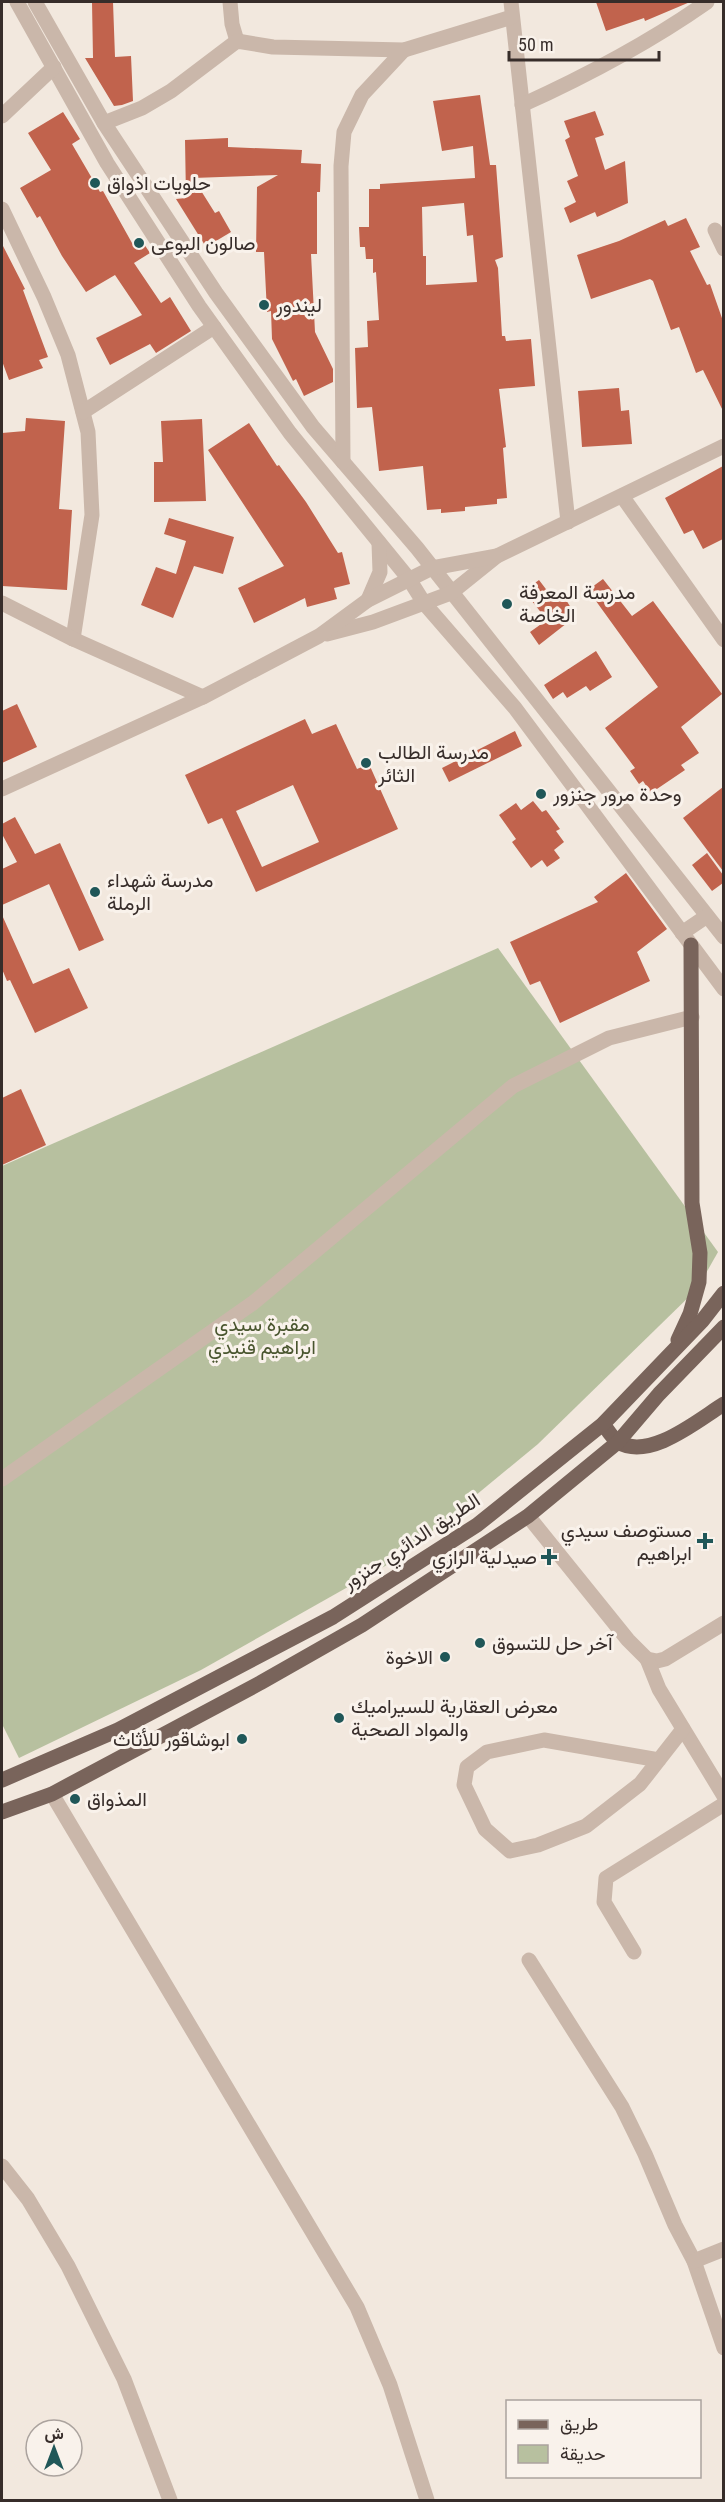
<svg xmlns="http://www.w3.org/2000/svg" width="725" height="2502" font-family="'Roboto Condensed',Vazirmatn,sans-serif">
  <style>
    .green { fill: #b7c09f }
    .building { fill: #c1634d; fill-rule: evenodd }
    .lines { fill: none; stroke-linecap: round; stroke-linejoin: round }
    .minor { stroke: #cab7aa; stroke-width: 15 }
    .major { stroke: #79645b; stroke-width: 15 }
    .poi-dot { fill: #205758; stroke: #f9f2eb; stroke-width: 2 }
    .labels { text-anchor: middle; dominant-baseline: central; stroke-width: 6; stroke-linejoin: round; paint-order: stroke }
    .poi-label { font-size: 20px; fill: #372d2a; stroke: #f9f2eb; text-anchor: start }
    .park-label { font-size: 20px; fill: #49552e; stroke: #f9f2eb }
    .street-label { font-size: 20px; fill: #372d2a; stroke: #f9f2eb }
  </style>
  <rect width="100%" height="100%" fill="#f2e8de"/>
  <path class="green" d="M498 948 718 1252 697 1289 538 1444 401 1557 201 1670 19 1758 2 1724V1166Z"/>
  <g class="building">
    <path d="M92 2H113L115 57 131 56 133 101 122 105 114 106 85 58H93Z"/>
    <path d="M596 2H690L645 21 644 18 606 31Z"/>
    <path d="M480 95 490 165H496L503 257 495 260 498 268 502 336H505L506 341 531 339 535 386 499 389 506 447 503 448 507 498 497 499V504L465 507V511L441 513V509L427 510 423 466 379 471 372 407 357 408 355 348 368 347 367 321 379 320 376 272 373 273V259H366L365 247H360L359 227H369V189H380V184L475 178 473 146 442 151 433 101ZM464 203 467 236 473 235 477 282 426 285V256H423L422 207Z"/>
    <path d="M595 111 604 135 595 138 605 170 625 161 628 203 597 217 595 212 570 223 564 208 576 202 567 181 578 176 565 140 570 137 564 121Z"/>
    <path d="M63 112 80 139 72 144 100 192 103 191 132 243 140 238 150 253 134 263 161 303 170 297 191 331 156 353 150 344 110 365 96 338 142 315 115 275 86 292 62 256 40 216 37 218 20 188 51 170 28 133Z"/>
    <path d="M228 138V147L302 150 301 163 321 164 320 192H317V254H311L315 332 333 369V382L304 396 296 379 293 381 272 339 271 311 267 312 264 252H256L257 187 278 175 193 178 215 213 219 211 231 232 206 247 176 199 186 198 185 140Z"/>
    <path d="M686 218 700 247 690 251 707 285 710 284 723 321V411L703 370 696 373 679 327 671 330 653 281 650 279 591 299 577 255 619 241 665 220 668 226Z"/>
    <path d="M2 244 25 289 23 290 48 357 39 360 43 368 9 380 2 361Z"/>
    <path d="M619 388 621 411 629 410 632 444 582 447 578 391Z"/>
    <path d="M26 418 65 421 59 509 72 510 67 590 2 586V433L25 431Z"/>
    <path d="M202 419 206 501 154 502V462H163L161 421Z"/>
    <path d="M249 423 277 466 279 465 306 502 338 553 342 552 350 584 334 588 337 599 307 607 305 598 254 623 238 588 284 566 208 450Z"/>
    <path d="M723 466V539L703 549 693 530 684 534 665 498Z"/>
    <path d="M169 518 234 537 223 574 194 566 173 618 141 605 156 567 176 574 186 541 164 534Z"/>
    <path d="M603 579 632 616 653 601 722 694 681 727 699 753 681 765 685 770 651 793 643 781 639 784 630 771 635 768 605 728 658 687 588 590Z"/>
    <path d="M539 580 555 601 563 595 576 616 539 645 530 632 544 622 541 617 543 615 524 591Z"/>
    <path d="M596 651 612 677 590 691 586 686 567 698 563 692 553 699 544 685Z"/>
    <path d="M17 704 37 747 2 763V711Z"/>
    <path d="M305 719 312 734 336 724 357 769 369 764 398 829 256 892 222 818 208 824 185 775ZM293 785 319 842 262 867 236 811Z"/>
    <path d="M515 731 522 746 449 782 442 768Z"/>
    <path d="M723 787V871L683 818Z"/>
    <path d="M533 801 542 812 546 810 560 829 556 831 564 842 554 850 560 858 547 867 542 860 531 868 512 842 516 839 499 815 516 803 521 810Z"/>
    <path d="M15 817 35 854 60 843 104 940 79 951 49 884 2 905V869L17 862 2 834V824Z"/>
    <path d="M707 853 723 875V883L712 891 692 865Z"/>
    <path d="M626 873 667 929 637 952 650 981 560 1023 540 981 530 985 510 942 598 902 594 897Z"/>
    <path d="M2 915 33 984 69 968 88 1008 35 1033 10 980 7 981 2 969Z"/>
    <path d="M21 1089 46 1145 2 1165V1098Z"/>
  </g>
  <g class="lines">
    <g class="minor">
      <path d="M17 2 107 163 199 306 290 433 409 579 424 603 515 708 724 989"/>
      <path d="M35 2 104 123 216 293 313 427 417 548 724 937"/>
      <path d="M230 2 232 24 237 41"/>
      <path d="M511 2 568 522"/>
      <path d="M522 105C586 76 650 42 707 2"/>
      <path d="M2 116 54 67"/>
      <path d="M104 123 142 108 171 91 237 41 273 47 404 50 512 17"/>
      <path d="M2 209 44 297 68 355 88 432 92 515 73 639"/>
      <path d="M715 230 724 249"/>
      <path d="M83 412 214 327"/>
      <path d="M343 462 341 166 344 132 362 95 404 50"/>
      <path d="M622 496 724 640"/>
      <path d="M368 600 380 572 379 543"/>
      <path d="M2 603 73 639 203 697"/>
      <path d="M327 634 373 622 451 593 497 556 724 446"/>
      <path d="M2 789 203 697 319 636 368 600 432 568 497 556"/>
      <path d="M682 933 707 916"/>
      <path d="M2 1479 253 1303 513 1086 609 1038 692 1017"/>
      <path d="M528 1516 628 1640 647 1659 657 1661 665 1659 724 1623"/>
      <path d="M647 1659 659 1689 724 1796"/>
      <path d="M659 1760 544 1740 487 1752 467 1767 464 1785 485 1829 510 1851 538 1845 586 1826 640 1784 683 1729"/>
      <path d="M52 1794 357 2307 390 2385 427 2500"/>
      <path d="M634 1952 604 1902 606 1878 724 1804"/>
      <path d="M529 1960 622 2107 645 2154 675 2225 694 2261 724 2348"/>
      <path d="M2 2166 28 2199 68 2266 124 2379 170 2500"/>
      <path d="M694 2261 724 2249"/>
    </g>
    <g class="major">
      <path d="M678 1340 690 1314 699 1282 700 1253 692 1203 691 945"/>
      <path d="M603 1424C607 1429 612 1438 618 1442 650 1461 698 1420 724 1404"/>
      <path d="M2 1780 118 1730 333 1617 477 1525 603 1424 702 1321 724 1293"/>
      <path d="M2 1812 52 1794 260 1683 362 1625 528 1516 618 1442 659 1394 724 1327"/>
    </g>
  </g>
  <g class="poi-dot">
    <circle cx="95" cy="183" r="6"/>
    <circle cx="139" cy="243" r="6"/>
    <circle cx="264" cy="305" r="6"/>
    <circle cx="507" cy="604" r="6"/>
    <circle cx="366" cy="763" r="6"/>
    <circle cx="541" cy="794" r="6"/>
    <circle cx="95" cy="892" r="6"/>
    <path d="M702 1532h6v6h6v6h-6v6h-6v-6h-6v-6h6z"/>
    <path d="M546 1548h6v6h6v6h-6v6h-6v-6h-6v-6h6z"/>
    <circle cx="480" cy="1643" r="6"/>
    <circle cx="445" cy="1657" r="6"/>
    <circle cx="339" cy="1718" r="6"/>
    <circle cx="242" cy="1739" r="6"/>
    <circle cx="75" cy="1799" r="6"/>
  </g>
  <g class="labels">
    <g class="poi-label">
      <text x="107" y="183">حلويات اذواق</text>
      <text x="151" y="243">صالون البوعى</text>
      <text x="276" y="305">ليندور</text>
      <text x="519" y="592">مدرسة المعرفة<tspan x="519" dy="23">الخاصة</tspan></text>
      <text x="378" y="752">مدرسة الطالب<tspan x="378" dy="23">الثائر</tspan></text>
      <text x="553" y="794">وحدة مرور جنزور</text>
      <text x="107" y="880">مدرسة شهداء<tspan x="107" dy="23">الرملة</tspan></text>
      <text x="692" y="1530" text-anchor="end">مستوصف سيدي<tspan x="692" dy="23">ابراهيم</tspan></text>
      <text x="537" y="1557" text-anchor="end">صيدلية الرازي</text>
      <text x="492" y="1643">آخر حل للتسوق</text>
      <text x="433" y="1657" text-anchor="end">الاخوة</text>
      <text x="351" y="1706">معرض العقارية للسيراميك<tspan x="351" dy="23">والمواد الصحية</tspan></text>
      <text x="230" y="1739" text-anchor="end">ابوشاقور للأثاث</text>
      <text x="87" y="1799">المذواق</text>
    </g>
    <g class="park-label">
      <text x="262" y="1324">مقبرة سيدي<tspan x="262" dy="23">ابراهيم قنيدي</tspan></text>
    </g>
    <g class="street-label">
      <text transform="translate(411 1541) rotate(-33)">الطريق الدائري جنزور</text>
    </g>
  </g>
  <rect width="725" height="2502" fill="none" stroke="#372d2a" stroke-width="6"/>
  <rect x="506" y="2400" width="195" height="78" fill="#f9f2eb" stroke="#aba39e" stroke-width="1.5"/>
  <rect x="518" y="2420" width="30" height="9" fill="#79645b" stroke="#aba39e" stroke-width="1.5"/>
  <text x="560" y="2430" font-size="18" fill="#372d2a">طريق</text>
  <rect x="518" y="2445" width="30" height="18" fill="#b7c09f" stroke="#aba39e" stroke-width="1.5"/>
  <text x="560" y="2460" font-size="18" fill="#372d2a">حديقة</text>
  <g transform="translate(54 2448)"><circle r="28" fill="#f9f2eb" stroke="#aba39e" stroke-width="1.5"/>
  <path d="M0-4.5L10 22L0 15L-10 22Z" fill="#205758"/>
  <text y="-9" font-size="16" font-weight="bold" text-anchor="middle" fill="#372d2a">ش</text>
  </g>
  <path d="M509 51v9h150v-9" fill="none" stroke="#372d2a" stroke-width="3"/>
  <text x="518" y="51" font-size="18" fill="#372d2a" stroke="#f9f2eb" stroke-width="4.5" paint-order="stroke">50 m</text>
</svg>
